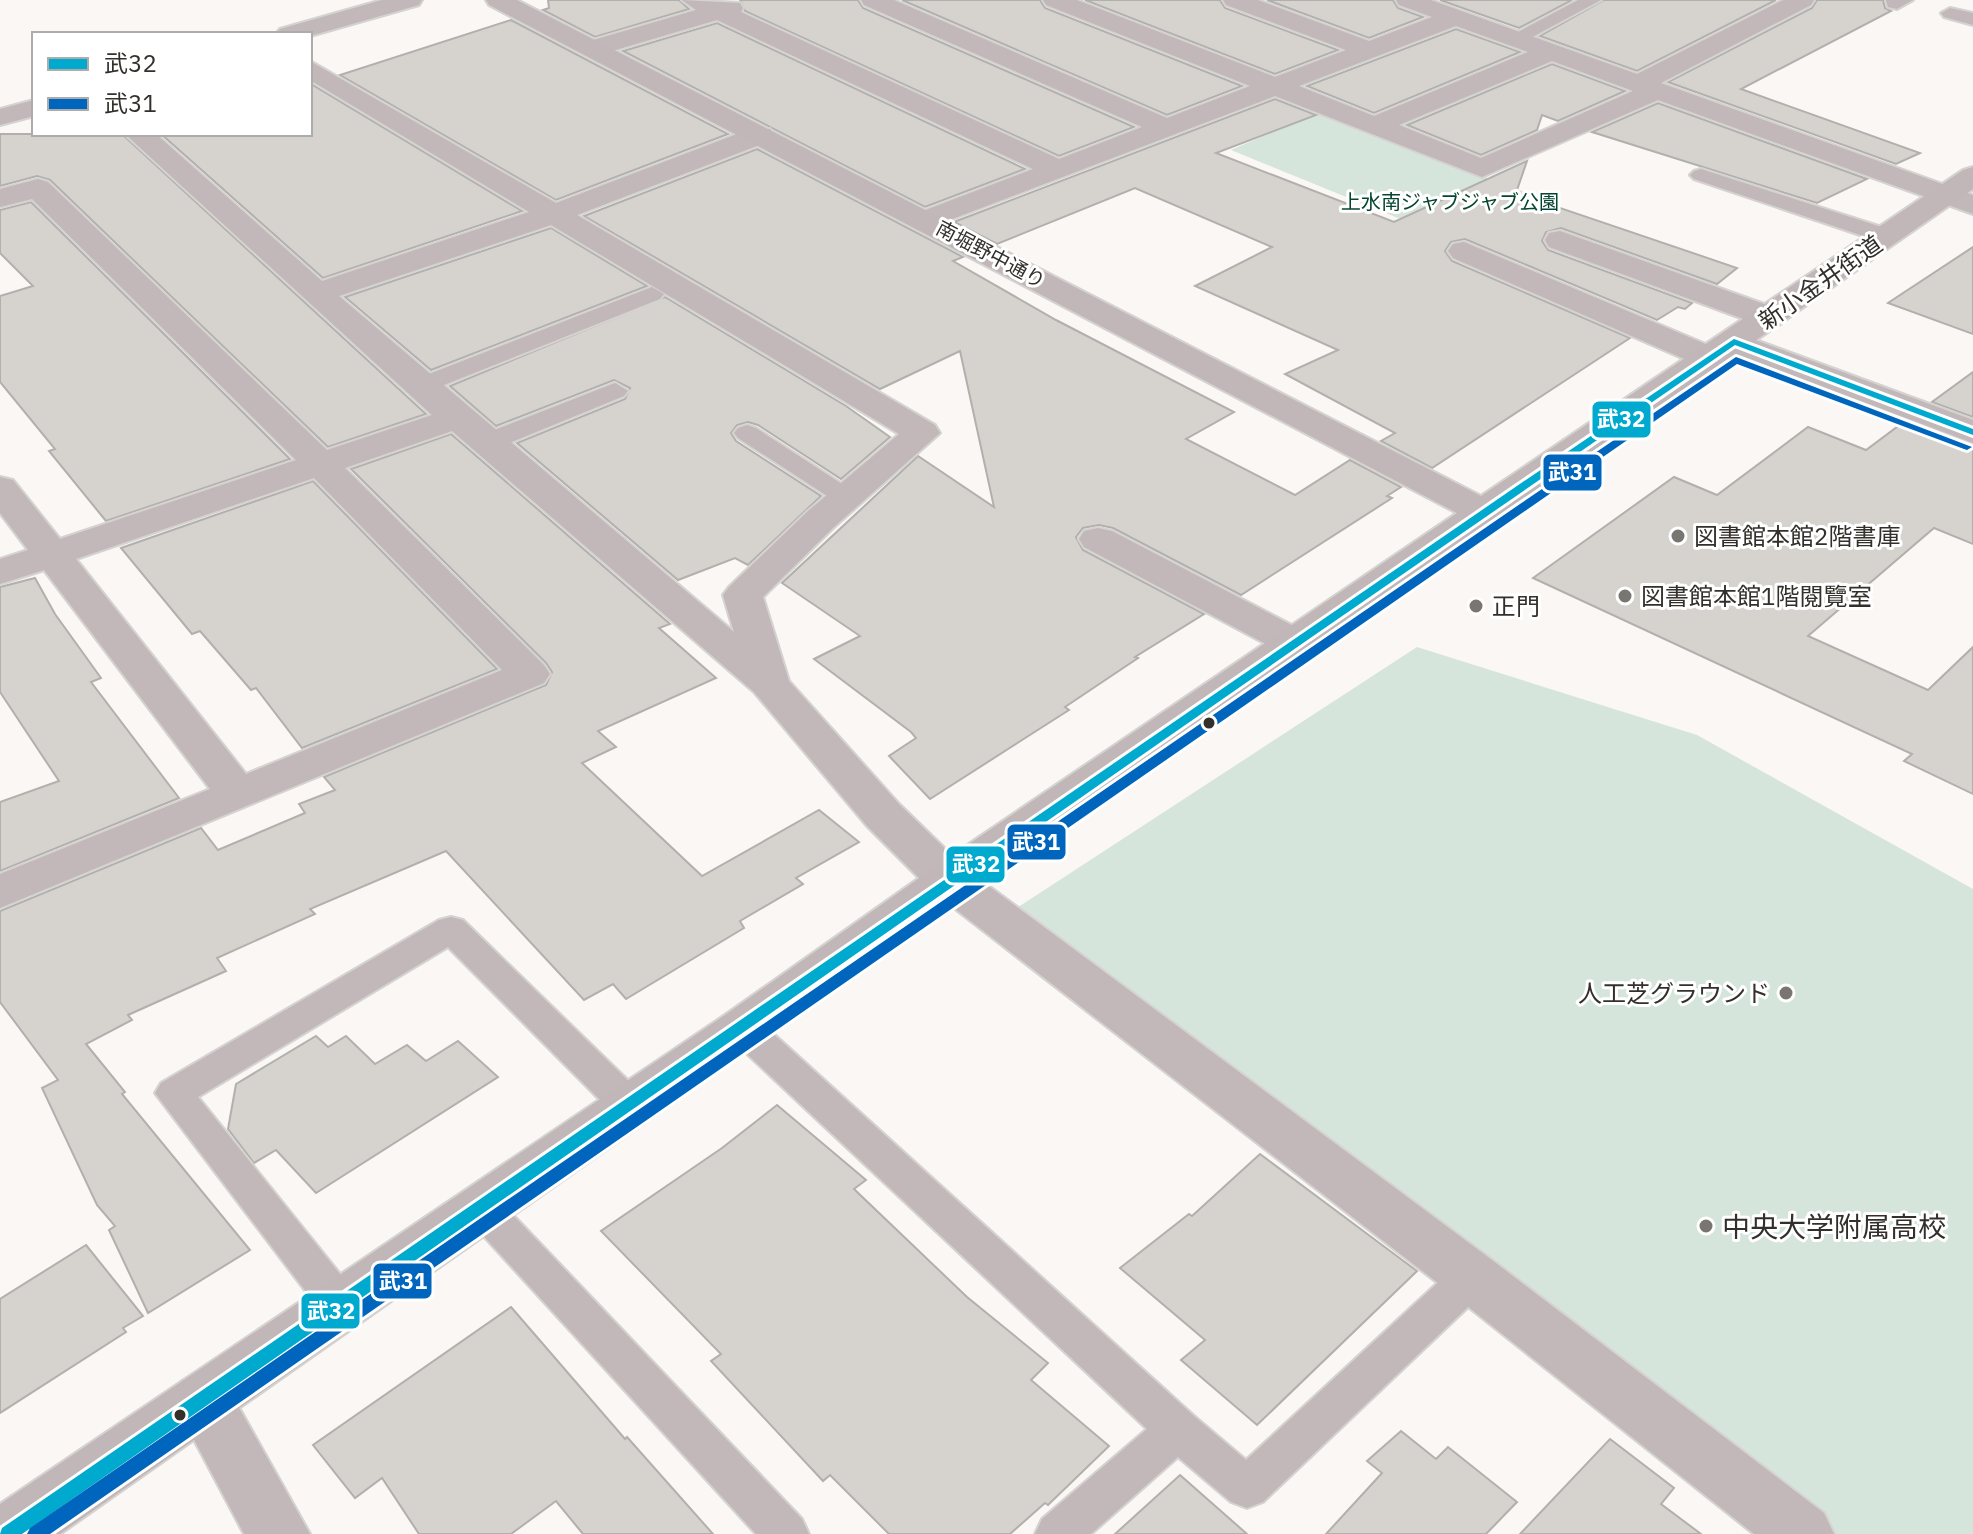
<svg xmlns="http://www.w3.org/2000/svg" width="1973" height="1534" font-family="'IBM Plex Sans','Noto Sans JP',sans-serif">
  <style>
    .green { fill: #d6e5db }
    .building { fill: #d6d3cf; stroke: #b2b0ac; stroke-width: 2 }
    .lines { fill: none; stroke-linecap: round; stroke-linejoin: round }
    .lane-casing { stroke: #d5d3d1; stroke-width: 4 }
    .street-casing { stroke: #d5d3d1; stroke-width: 4 }
    .secondary-casing { stroke: #d5d3d1; stroke-width: 4 }
    .lane { fill: #c2b7b9; fill-rule: evenodd }
    .street { fill: #c2b7b9; fill-rule: evenodd }
    .secondary { fill: #c1b6b8; fill-rule: evenodd }
    .bus-1-casing { stroke: #fff; stroke-width: 6 }
    .bus-2-casing { stroke: #fff; stroke-width: 6 }
    .bus-1 { fill: #00a9ce; fill-rule: evenodd }
    .bus-2 { fill: #0065bd; fill-rule: evenodd }
    .poi-dot { fill: #797571; stroke: #fff; stroke-width: 3 }
    .bus-dot { fill: #332f2b; stroke: #fff; stroke-width: 3 }
    .labels { text-anchor: middle; dominant-baseline: central; stroke-width: 6; stroke-linejoin: round; paint-order: stroke }
    .far-park-label { font-size: 20px; fill: #04462f; stroke: #fff }
    .far-street-label { font-size: 20px; fill: #332f2b; stroke: #fff }
    .street-label { font-size: 24px; fill: #332f2b; stroke: #fff }
    .poi-label { font-size: 24px; fill: #332f2b; stroke: #fff; text-anchor: start }
    .near-poi-label { font-size: 28px; fill: #332f2b; stroke: #fff; text-anchor: start }
    .line-badge { stroke: #fff; stroke-width: 3 }
    .badge-label { font-size: 22px; text-anchor: middle; font-weight: bold; fill: #fff }
  </style>
  <rect width="100%" height="100%" fill="#faf7f4"/>
  <g class="green">
    <path d="M1317 113 1535 196 1452 240 1231 150Z"/>
    <path d="M1417 647 1697 735 1973 889V1534H1833L1003 917Z"/>
  </g>
  <g class="building">
    <path d="M548 0H679L689 9 595 37 543 10 549 8Z"/>
    <path d="M740 0H858L863 8 1134 127 1059 156 745 11Z"/>
    <path d="M902 0H1040L1045 8 1242 86 1167 115Z"/>
    <path d="M1085 0H1220L1225 8 1338 50 1275 74Z"/>
    <path d="M1267 0H1393L1398 8 1423 17 1369 38Z"/>
    <path d="M1440 0H1572L1519 28Z"/>
    <path d="M1604 0H1776L1637 71 1540 36Z"/>
    <path d="M1817 0H1883L1885 8 1891 11 1741 89 1920 153 1896 164 1668 82 1812 8Z"/>
    <path d="M511 20 728 134 556 200 340 75Z"/>
    <path d="M717 23 1025 169 925 207 623 51Z"/>
    <path d="M1456 29 1520 52 1374 113 1307 86Z"/>
    <path d="M1552 64 1625 91 1558 121 1542 115 1537 130 1481 155 1407 125Z"/>
    <path d="M310 84H311L522 211 323 278 161 134H310Z"/>
    <path d="M1275 99 1316 115 1216 153 1394 222 1527 161 1516 193 1737 268 1717 284 1561 228 1546 232 1542 241 1548 250 1692 303 1685 309 1678 307 1657 320 1465 239 1451 242 1445 251 1452 261 1630 338 1432 468 1381 441 1395 433 1285 374 1338 350 1195 286 1272 247 1135 188 997 244 954 222Z"/>
    <path d="M1658 103 1867 179 1817 203 1592 132Z"/>
    <path d="M0 134H122L426 414 328 447 50 180 37 176 0 186Z"/>
    <path d="M757 149 963 257 953 261 1056 320 1234 412 1186 439 1295 495 1350 460 1401 487 1387 496 1392 498 1241 595 1113 528 1099 525 1083 528 1076 537 1083 550 1204 614 1135 657 1138 658 1065 707 1069 710 930 799 889 756 916 738 911 732 814 659 860 636 782 583 918 456 994 507 960 351 880 389 584 216Z"/>
    <path d="M31 202 290 459 106 521 49 451 55 449 0 382V296L33 286 0 253V210Z"/>
    <path d="M551 228 647 286 431 370 345 297Z"/>
    <path d="M1973 247V334L1888 303Z"/>
    <path d="M665 297 846 406 890 437 841 479 758 425 748 422 737 425 731 433 736 441 821 496 748 565 735 558 678 580 517 443 625 399 630 388 614 380 496 426 450 386Z"/>
    <path d="M1973 372V417L1932 402Z"/>
    <path d="M1905 421 1973 446V544L1934 528 1808 636 1928 690 1973 647V794L1904 761 1912 754 1533 578 1674 477 1717 495 1808 427 1866 450Z"/>
    <path d="M451 434 670 624 659 628 716 678 598 731 616 747 582 763 702 876 819 810 859 842 796 878 803 884 740 921 744 928 626 999 613 984 584 1000 446 851 310 909 315 914 217 958 226 971 128 1015 132 1020 86 1044 125 1092 122 1094 250 1250 148 1313 109 1230 115 1226 97 1205 42 1088 58 1080 0 1002V911L201 828 218 850 305 813 299 804 335 790 324 777 546 685 552 672 546 663 351 469Z"/>
    <path d="M313 481 497 669 302 748 256 688 251 690 200 631 192 634 121 548Z"/>
    <path d="M35 578 55 614 101 678 91 682 179 798 0 871V802L59 781 0 692V587Z"/>
    <path d="M316 1036 328 1047 346 1036 375 1064 407 1045 426 1061 458 1041 498 1077 316 1193 276 1150 254 1163 228 1129 236 1084Z"/>
    <path d="M777 1105 866 1180 854 1189 967 1297 1048 1363 1031 1380 1109 1446 1048 1505 1045 1503 1010 1534H889L830 1475 823 1481 711 1361 721 1354 601 1231 722 1148Z"/>
    <path d="M1260 1154 1417 1271 1257 1425 1181 1360 1205 1340 1120 1268 1189 1214 1192 1216Z"/>
    <path d="M86 1245 143 1316 123 1328 126 1332 0 1413V1299Z"/>
    <path d="M511 1307 625 1439 627 1437 713 1534H583L556 1501 511 1534H419L382 1478 355 1498 313 1445Z"/>
    <path d="M1401 1431 1436 1459 1448 1447 1517 1502 1486 1534H1326L1382 1473 1367 1461Z"/>
    <path d="M1610 1439 1674 1488 1661 1504 1701 1534H1520Z"/>
    <path d="M1180 1475 1247 1534H1115Z"/>
  </g>
  <g class="lines">
    <g class="lane-casing">
      <g id="lane">
        <path d="M1578 0H1601L1521 43 1514 45 1505 39Z"/>
        <path d="M1950 8 1973 13V25L1944 17 1941 13Z"/>
        <path d="M1701 169 1894 231 1897 236 1886 243 1878 241 1694 179 1690 175 1694 171Z"/>
        <path d="M652 287 664 294 660 299 429 391H411L407 386 411 381Z"/>
        <path d="M615 383 628 391 624 396 497 448H479L475 442 479 436Z"/>
        <path d="M747 425 756 428 862 497 858 503H838L738 438 734 433 738 428Z"/>
        <path d="M451 917 463 920 644 1096 649 1106 644 1116 630 1121 616 1116 448 947 198 1097 356 1294 362 1306 356 1318 341 1324 326 1318 155 1093 161 1083 439 920Z"/>
        <path d="M743 1014 756 1018 1194 1416 1246 1460 1457 1265 1472 1260 1487 1265 1493 1277 1487 1289 1263 1502 1247 1508 1231 1502 1178 1457 1091 1534H1035L1042 1519 1147 1429 730 1038 725 1028 730 1018Z"/>
        <path d="M482 1192 496 1197 802 1519 809 1534H756L468 1219 462 1208 468 1197Z"/>
      </g>
    </g>
    <g class="street-casing">
      <g id="street">
        <path d="M382 0H422L419 5 310 36 276 34 280 29Z"/>
        <path d="M682 0 740 3 743 8 741 12 1059 159 1142 127 864 5 861 0H894L1167 118 1250 86 1046 5 1043 0H1077L1275 77 1346 50 1226 5 1223 0H1258L1369 41 1432 17 1399 5 1396 0H1431L1637 74 1783 0H1814L1811 5 1661 83 1973 195V214L1658 100 1482 177 1275 96 926 229 915 226 911 220 915 214 1033 169 717 20 592 57 579 49 583 43 696 10ZM1456 26 1528 52 1374 116 1299 86ZM1552 61 1633 91 1481 158 1399 125Z"/>
        <path d="M1886 0H1913L1897 9 1888 7Z"/>
        <path d="M310 61 556 203 750 129H770L774 135 770 141 577 215 935 425 940 433 834 527 763 597 789 681 899 804 966 869 1492 1260 1824 1513 1834 1534H1754L1452 1294 932 891 867 826 754 692 452 431 345 468 544 665 550 674 544 683 0 908V874L210 789 44 570 0 584V559L28 550 0 513V477L13 480 60 539 296 460 32 199 0 207V189L38 179 48 182 327 450 432 415 125 134H156L322 281 529 212 310 80ZM551 225 899 434 808 511 729 587 723 595 734 632 339 296ZM314 478 502 670 246 774 76 559Z"/>
        <path d="M34 100V116L0 125V109Z"/>
        <path d="M1560 231 1781 310 1785 317 1781 324 1769 327 1757 324 1549 247 1545 240 1549 233Z"/>
        <path d="M1464 242 1722 351 1727 358 1722 365 1710 368 1698 365 1453 258 1448 251 1453 244Z"/>
        <path d="M1734 332 1973 420V443L1722 349 1717 342 1722 335Z"/>
        <path d="M1098 528 1112 531 1307 633 1313 642 1307 651 1293 654 1279 651 1084 547 1079 539 1084 531Z"/>
        <path d="M203 1374 224 1381 310 1534H244L173 1400 182 1381Z"/>
      </g>
    </g>
    <g class="secondary-casing">
      <path id="secondary" d="M486 0H517L1481 496 1963 170 1973 167V189L966 891 761 1041 60 1534H0V1504L725 1015 932 869 1457 513 489 5Z"/>
    </g>
    <use href="#lane" class="lane"/>
    <use href="#street" class="street"/>
    <use href="#secondary" class="secondary"/>
    <g class="bus-1-casing">
      <path id="bus-1" d="M1734 339 1973 429V435L1735 345 1306 641 22 1534H0L2 1528 1514 488Z"/>
    </g>
    <g class="bus-2-casing">
      <path id="bus-2" d="M1736 357 1972 447 1967 450 1964 449 1737 364 50 1534H27L30 1528 1520 504Z"/>
    </g>
    <use href="#bus-1" class="bus-1"/>
    <use href="#bus-2" class="bus-2"/>
  </g>
  <g class="poi-dot">
    <circle cx="1678" cy="536" r="8"/>
    <circle cx="1625" cy="596" r="8"/>
    <circle cx="1476" cy="606" r="8"/>
    <circle cx="1786" cy="993" r="8"/>
    <circle cx="1706" cy="1226" r="8"/>
  </g>
  <g class="bus-dot">
    <circle cx="1209" cy="723" r="7"/>
    <circle cx="180" cy="1415" r="7"/>
  </g>
  <g class="labels">
    <g class="far-park-label">
      <text x="1450" y="201">上水南ジャブジャブ公園</text>
    </g>
    <g class="far-street-label">
      <text transform="translate(991 254) rotate(28)">南堀野中通り</text>
    </g>
    <g class="street-label">
      <text transform="translate(1820 282) rotate(-35)">新小金井街道</text>
    </g>
    <g class="poi-label">
      <text x="1694" y="536">図書館本館2階書庫</text>
      <text x="1641" y="596">図書館本館1階閱覽室</text>
      <text x="1492" y="606">正門</text>
      <text x="1770" y="993" text-anchor="end">人工芝グラウンド</text>
    </g>
    <g class="near-poi-label">
      <text x="1722" y="1226">中央大学附属高校</text>
    </g>
  </g>
  <g class="line-badge">
    <rect x="1591" y="400" width="61" height="39" rx="8" fill="#00a9ce"/>
    <rect x="1542" y="453" width="61" height="39" rx="8" fill="#0065bd"/>
    <rect x="1006" y="823" width="61" height="38" rx="8" fill="#0065bd"/>
    <rect x="945" y="845" width="61" height="39" rx="8" fill="#00a9ce"/>
    <rect x="372" y="1262" width="61" height="38" rx="8" fill="#0065bd"/>
    <rect x="300" y="1292" width="61" height="38" rx="8" fill="#00a9ce"/>
  </g>
  <g class="badge-label">
    <text x="1621" y="427">武32</text>
    <text x="1572" y="480">武31</text>
    <text x="1036" y="850">武31</text>
    <text x="976" y="872">武32</text>
    <text x="403" y="1289">武31</text>
    <text x="331" y="1319">武32</text>
  </g>
  <rect x="32" y="32" width="280" height="104" fill="#ffffff" stroke="#adacaa" stroke-width="2"/>
  <rect x="48" y="58" width="40" height="12" fill="#00a9ce" stroke="#adacaa" stroke-width="2"/>
  <text x="104" y="72" font-size="24" fill="#332f2b">武32</text>
  <rect x="48" y="98" width="40" height="12" fill="#0065bd" stroke="#adacaa" stroke-width="2"/>
  <text x="104" y="112" font-size="24" fill="#332f2b">武31</text>
</svg>
